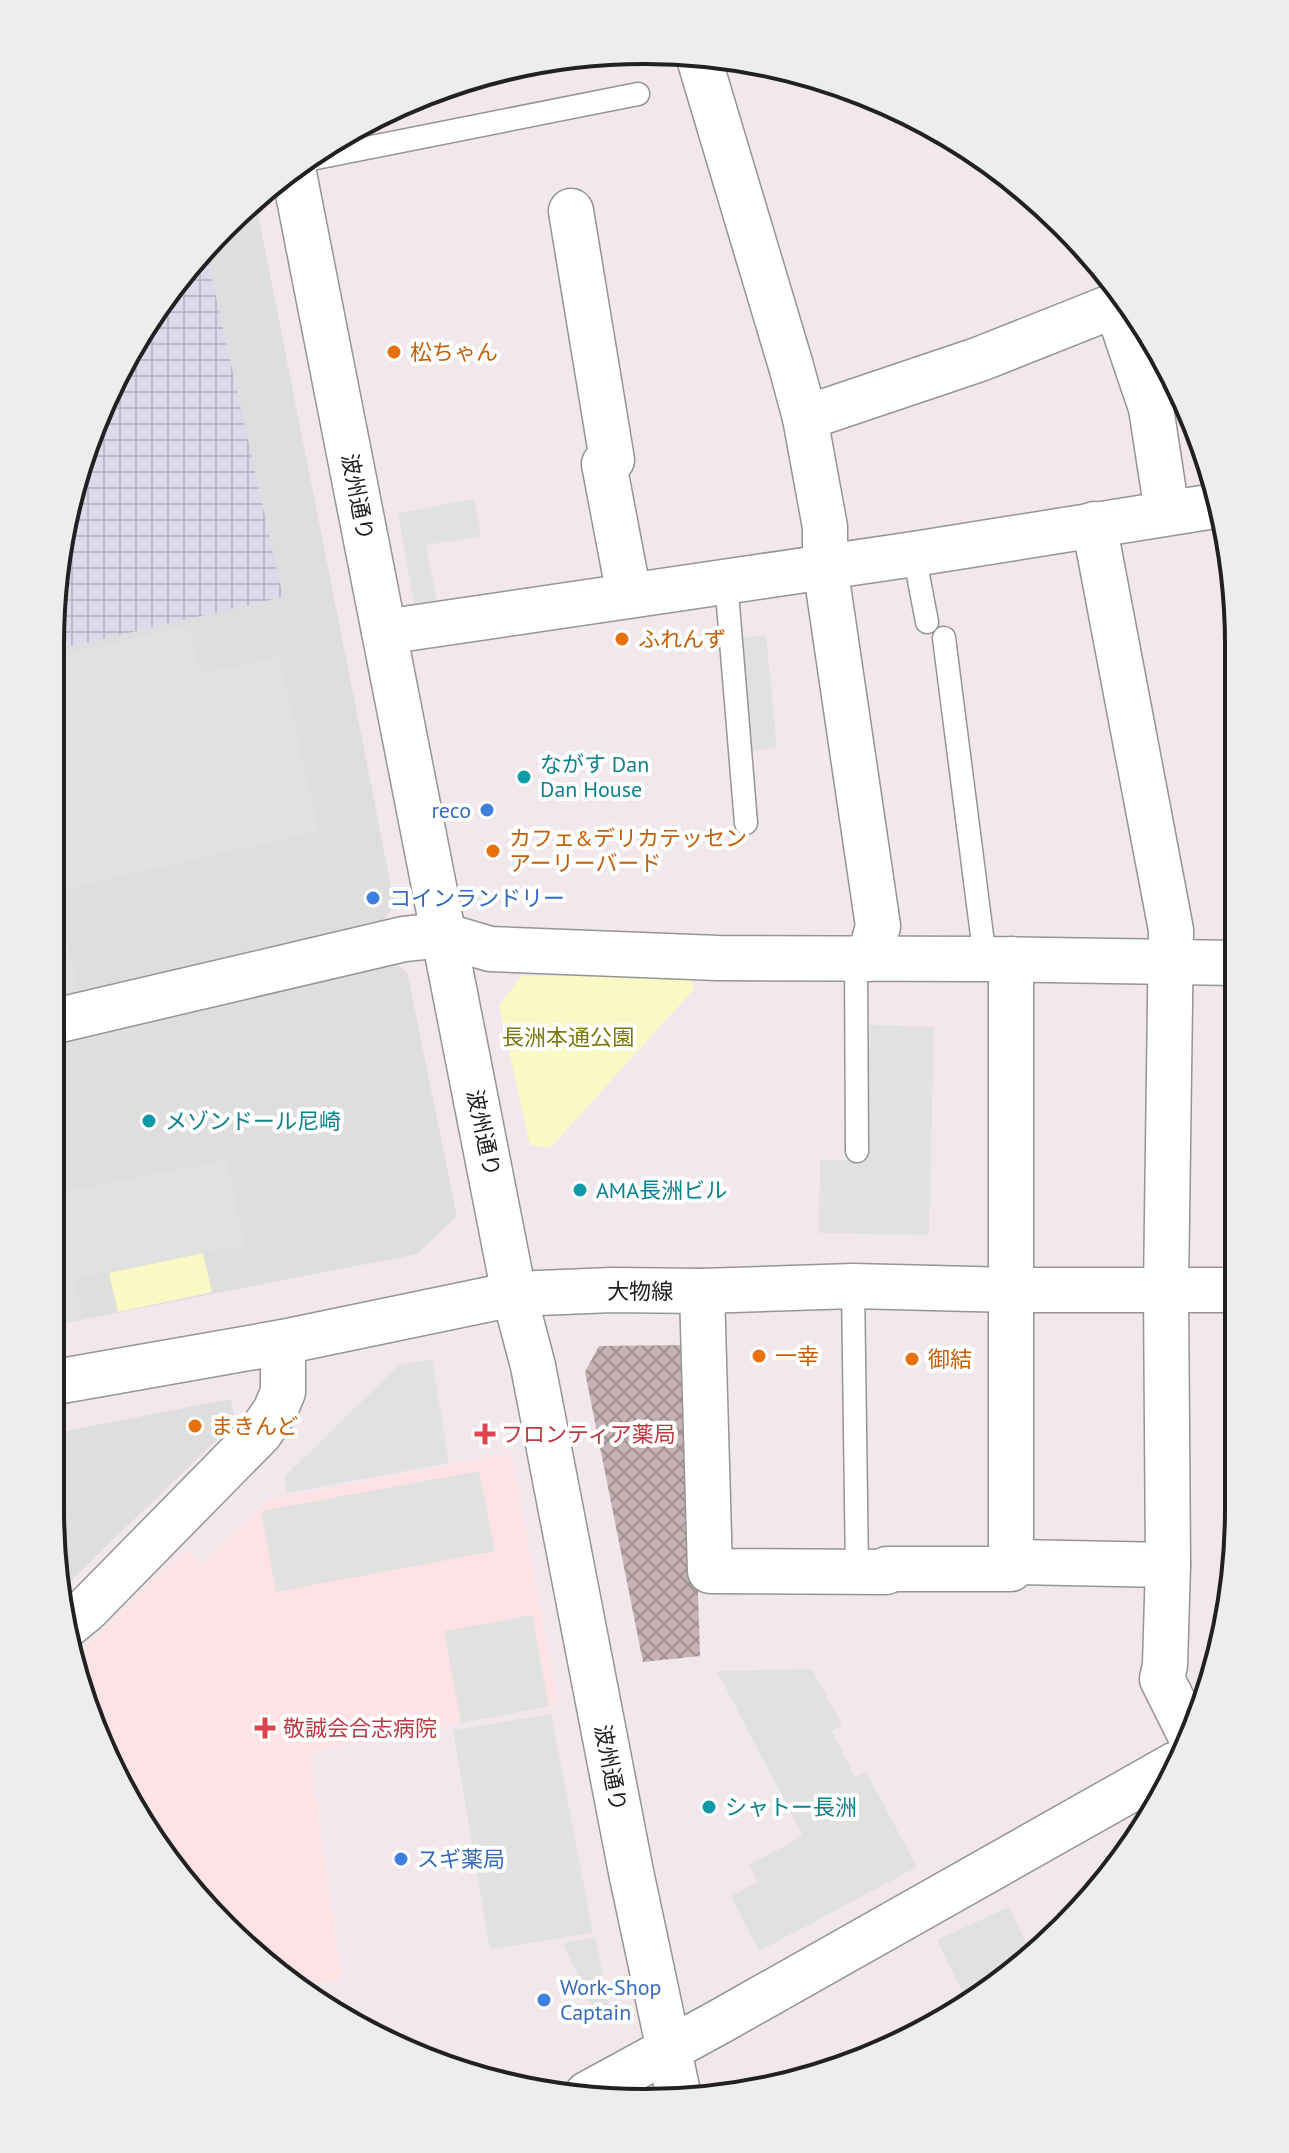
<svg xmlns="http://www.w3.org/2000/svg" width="1289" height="2153" font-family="'PT Sans','Noto Sans JP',sans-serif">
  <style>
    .residential { fill: #dfdedf }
    .industrial { fill: url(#industrial-grid) }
    .education { fill: #ffe2e5 }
    .construction { fill: url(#construction-cross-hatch) }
    .park { fill: #faf9c5 }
    .parking { fill: #e1e1e1 }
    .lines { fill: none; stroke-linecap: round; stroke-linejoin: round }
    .service-casing { stroke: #959595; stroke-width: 25 }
    .minor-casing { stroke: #959595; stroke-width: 47 }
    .tertiary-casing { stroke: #959595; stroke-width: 47 }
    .service { stroke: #fff; stroke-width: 22 }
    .minor { stroke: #fff; stroke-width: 44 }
    .tertiary { stroke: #fff; stroke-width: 44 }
    .food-dot { fill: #e8710a; stroke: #fff; stroke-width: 3 }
    .culture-dot { fill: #0f9aa8; stroke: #fff; stroke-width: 3 }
    .shop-dot { fill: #3f7fe0; stroke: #fff; stroke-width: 3 }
    .health-dot { fill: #e0444e; stroke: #fff; stroke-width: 3 }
    .labels { text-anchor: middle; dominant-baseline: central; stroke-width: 8; stroke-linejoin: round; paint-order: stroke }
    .food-label { font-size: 22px; fill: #c56008; stroke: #fff; text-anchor: start }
    .street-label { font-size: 22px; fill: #212121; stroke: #fff }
    .culture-label { font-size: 22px; fill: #0d838f; stroke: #fff; text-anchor: start }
    .shop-label { font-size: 22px; fill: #366cbe; stroke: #fff; text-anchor: start }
    .park-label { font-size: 22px; fill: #7c7a0b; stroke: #fff }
    .health-label { font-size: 22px; fill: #be3a42; stroke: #fff; text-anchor: start }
    .rim { fill: none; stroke: #212121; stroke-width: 4 }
  </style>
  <defs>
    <pattern id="industrial-grid" width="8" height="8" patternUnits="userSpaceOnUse" patternTransform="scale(2)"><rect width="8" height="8" fill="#dbd9ea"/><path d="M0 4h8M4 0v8" fill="none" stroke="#bcbac8"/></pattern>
    <pattern id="construction-cross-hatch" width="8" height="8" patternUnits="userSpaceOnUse" patternTransform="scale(2)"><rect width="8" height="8" fill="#c6b2b4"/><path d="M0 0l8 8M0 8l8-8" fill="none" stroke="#a09092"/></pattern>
  </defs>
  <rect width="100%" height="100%" fill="#f1e7ec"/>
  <g class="residential">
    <path d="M255 199 395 906 378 927 51 1002V651L282 597 205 247 224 224Z"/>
    <path d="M388 959 407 972 457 1216 417 1254 50 1326 51 1037Z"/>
    <path d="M226 1400H231L234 1418 233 1424 63 1588 50 1508V1434Z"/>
  </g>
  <path class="industrial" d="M205 247 283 597 51 651V605L82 453 150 314Z"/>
  <path class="education" d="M511 1453 558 1704 309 1752 342 1980 292 1985 283 1980 173 1870 81 1699 75 1658 186 1550 202 1565 268 1500Z"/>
  <path class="construction" d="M690 1345 700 1656 643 1662 585 1372 599 1346Z"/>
  <g class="park">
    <path d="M521 976H690L694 989 550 1148 530 1145 499 1006Z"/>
    <path d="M203 1253 212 1292 118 1312 109 1273Z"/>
  </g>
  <g class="parking">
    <path d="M474 499 481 536 426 545 437 600 414 603 398 513Z"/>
    <path d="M189 626 201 674 279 657 319 831 56 891 79 993 51 1000V657Z"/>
    <path d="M766 635 777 748 749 751 739 638Z"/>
    <path d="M870 1025 934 1027 929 1235 819 1233 820 1160 866 1161Z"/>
    <path d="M51 1158 58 1193 227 1160 244 1245 75 1278 83 1320 50 1326Z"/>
    <path d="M432 1359 449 1463 287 1493 285 1476 398 1366Z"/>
    <path d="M479 1471 495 1551 276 1592 261 1511Z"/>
    <path d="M532 1615 549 1706 461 1723 444 1631Z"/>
    <path d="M812 1669 842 1725 832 1731 855 1777 866 1772 917 1867 759 1951 731 1896 758 1882 749 1865 803 1836 717 1671Z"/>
    <path d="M551 1714 593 1933 490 1949 453 1730Z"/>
    <path d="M1009 1907 1031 1954 1006 1980 967 2001 937 1940Z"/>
    <path d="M595 1937 610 2011 602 2027 563 1943Z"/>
  </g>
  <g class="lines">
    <g class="service-casing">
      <g id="service">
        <path d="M301 161 638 94"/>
        <path d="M914 554 927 622"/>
        <path d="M726 581 746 823"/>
        <path d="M944 638 985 959"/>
        <path d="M856 959 857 1151"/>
        <path d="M853 1286 857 1572"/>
      </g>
    </g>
    <g class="minor-casing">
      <g id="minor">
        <path d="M698 55 791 366 805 418 825 527V566L878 926 869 959"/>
        <path d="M571 211 612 460 604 464 629 595"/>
        <path d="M1116 305 1151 408 1167 512"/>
        <path d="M805 418 980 359 1126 301"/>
        <path d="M1094 524 1171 930 1166 1290 1168 1565 1165 1665 1162 1679 1190 1735"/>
        <path d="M384 632 914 554 1221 505"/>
        <path d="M51 1022 404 939 443 935 490 949 718 958 985 959 1238 963"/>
        <path d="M702 1291 710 1571 886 1572 887 1569H1011V959"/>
        <path d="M1011 1562 1168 1565"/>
      </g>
    </g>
    <g class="tertiary-casing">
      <g id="tertiary">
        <path d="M293 168 514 1294 533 1366 631 1872 679 2097"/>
        <path d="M50 1383 283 1342 514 1294 612 1290 702 1291 853 1286 1012 1290H1238"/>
        <path d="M69 1624 86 1610 260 1433 275 1411 283 1392V1342"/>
        <path d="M587 2094 719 2022 1176 1764"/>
      </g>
    </g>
    <use href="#service" class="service"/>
    <use href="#minor" class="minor"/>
    <use href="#tertiary" class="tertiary"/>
  </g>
  <g class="food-dot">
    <circle cx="394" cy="352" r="8"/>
    <circle cx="622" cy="639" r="8"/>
    <circle cx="493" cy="851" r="8"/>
    <circle cx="759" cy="1356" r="8"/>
    <circle cx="912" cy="1359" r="8"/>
    <circle cx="195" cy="1426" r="8"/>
  </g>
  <g class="culture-dot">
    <circle cx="524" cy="777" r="8"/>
    <circle cx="149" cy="1121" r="8"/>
    <circle cx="580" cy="1190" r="8"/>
    <circle cx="709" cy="1807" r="8"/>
  </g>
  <g class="shop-dot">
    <circle cx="487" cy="810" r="8"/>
    <circle cx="373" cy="898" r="8"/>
    <circle cx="401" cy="1859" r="8"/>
    <circle cx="544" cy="2000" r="8"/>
  </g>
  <g class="health-dot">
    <path d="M481 1422h8v8h8v8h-8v8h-8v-8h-8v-8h8z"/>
    <path d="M261 1716h8v8h8v8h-8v8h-8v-8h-8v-8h8z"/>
  </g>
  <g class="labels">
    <g class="food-label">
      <text x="410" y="352">松ちゃん</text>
      <text x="638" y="639">ふれんず</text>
      <text x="509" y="838">カフェ&amp;デリカテッセン<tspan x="509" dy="25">アーリーバード</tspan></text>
      <text x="775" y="1356">一幸</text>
      <text x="928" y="1359">御結</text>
      <text x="211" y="1426">まきんど</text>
    </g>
    <g class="street-label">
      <text transform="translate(358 497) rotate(79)">波州通り</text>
      <text transform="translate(484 1133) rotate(78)">波州通り</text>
      <text x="640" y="1291">大物線</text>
      <text transform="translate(611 1768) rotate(79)">波州通り</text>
    </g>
    <g class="culture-label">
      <text x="540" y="764">ながす Dan<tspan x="540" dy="25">Dan House</tspan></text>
      <text x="165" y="1121">メゾンドール尼崎</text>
      <text x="596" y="1190">AMA長洲ビル</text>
      <text x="725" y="1807">シャトー長洲</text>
    </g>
    <g class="shop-label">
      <text x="471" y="810" text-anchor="end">reco</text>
      <text x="389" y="898">コインランドリー</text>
      <text x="417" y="1859">スギ薬局</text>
      <text x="560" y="1987">Work-Shop<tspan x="560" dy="25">Captain</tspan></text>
    </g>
    <g class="park-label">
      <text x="568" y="1037">長洲本通公園</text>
    </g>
    <g class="health-label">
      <text x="501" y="1434">フロンティア薬局</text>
      <text x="283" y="1728">敬誠会合志病院</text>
    </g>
  </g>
  <path d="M0 0H1289V2153H0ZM644 64H645A580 580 0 0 1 1225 644V1509A580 580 0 0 1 645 2089H644A580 580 0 0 1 64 1509V644A580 580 0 0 1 644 64Z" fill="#ededed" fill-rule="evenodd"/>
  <path class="rim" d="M644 64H645A580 580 0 0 1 1225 644V1509A580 580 0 0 1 645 2089H644A580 580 0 0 1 64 1509V644A580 580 0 0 1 644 64Z"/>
</svg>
